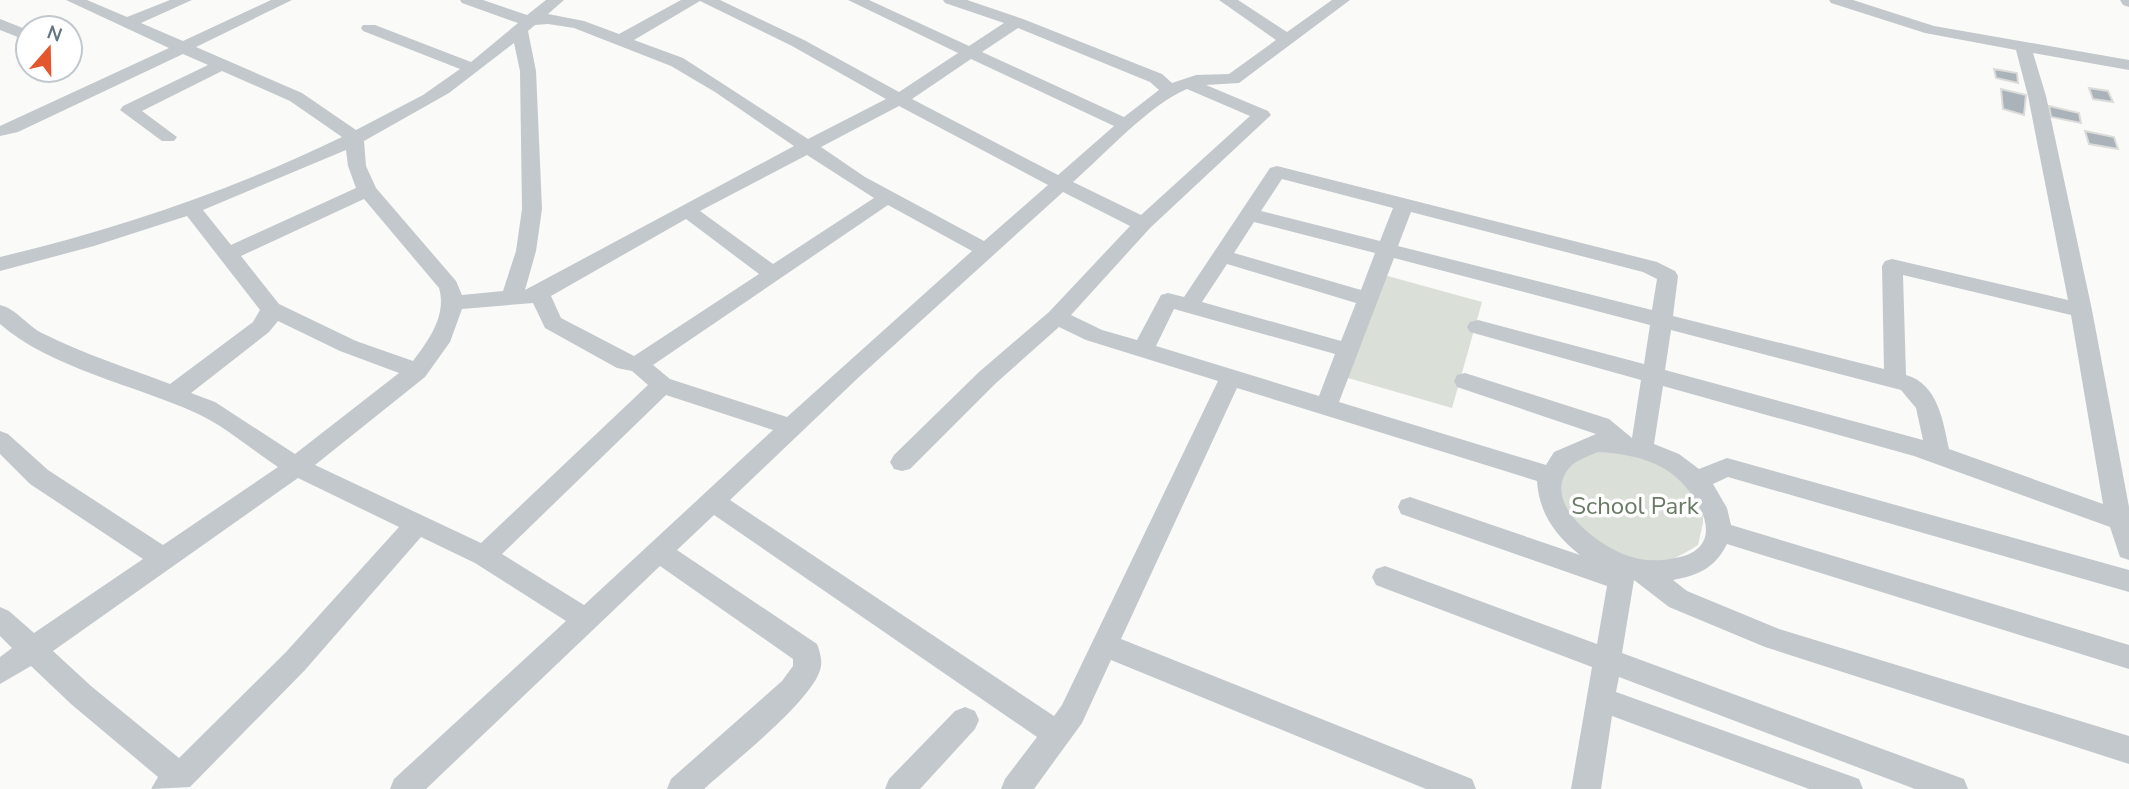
<svg xmlns="http://www.w3.org/2000/svg" width="2129" height="789" font-family="'Nunito Sans',sans-serif">
  <style>
    .green { fill: #dadfd7 }
    .building { fill: #aab3b9; stroke: #dcdcda; stroke-width: 2 }
    .lines { fill: none; stroke-linecap: round; stroke-linejoin: round }
    .minor { fill: #c3c8cc; fill-rule: evenodd }
    .labels { text-anchor: middle; dominant-baseline: central; stroke-width: 7; stroke-linejoin: round; paint-order: stroke }
    .park-label { font-size: 24px; fill: #687a64; stroke: #fff }
  </style>
  <rect width="100%" height="100%" fill="#fafaf8"/>
  <g class="green">
    <path d="M1384 275 1482 302 1452 408 1341 376Z"/>
    <path d="M1620 451 1669 468 1703 504V523L1698 545C1682 555 1663 567 1643 564 1614 559 1557 520 1560 487 1562 471 1573 463 1584 452Z"/>
  </g>
  <g class="building">
    <path d="M1994 69 2017 73 2018 83 1996 78Z"/>
    <path d="M2089 88 2108 91 2113 102 2093 99Z"/>
    <path d="M2001 89 2026 95 2024 115 2003 109Z"/>
    <path d="M2049 106 2079 113 2081 123 2051 117Z"/>
    <path d="M2085 131 2114 137 2118 149 2089 144Z"/>
  </g>
  <g class="lines">
    <g class="minor">
      <path d="M66 0H87L127 17 170 0H192L141 23 183 41 271 0H292L196 47 302 93 356 130 423 95 460 69 363 31 361 28 363 25H375L471 62 518 23 462 3 460 0H483L527 15 546 0H564L548 14 584 21 619 34 681 0H720L804 40 899 92 958 53 848 0H869L969 46 1004 23 945 3 943 0H967L1023 19 1162 74 1172 83 1196 75 1229 74 1276 40 1219 0H1238L1287 32 1332 0H1350L1239 83 1206 85 1268 111 1271 115 1150 228 1071 315 1102 330 1137 340 1161 295 1168 293 1184 297 1270 168 1277 166 1657 262 1675 271 1678 276 1673 316 1884 369 1882 266 1885 261 1892 259 2068 300 2028 96 2016 50 1925 33 1831 3 1829 0H1853L1934 26 2129 60V70L2033 53 2046 96 2092 310 2129 507V560L2120 557 2110 527 1914 456 1663 386 1654 444 1679 454 1699 469 1727 458 2129 570V592L1728 477 1713 484 1727 508 1731 525 2129 645V669L1727 544C1715 568 1699 575 1673 580L1687 591 1779 629 2129 736V764L1765 647 1669 607 1634 580 1622 653 1953 775 1964 779 1968 789H1915L1619 677 1616 692 1848 775 1859 779 1863 789H1809L1612 716 1601 789H1571L1592 667 1376 585 1372 577 1376 569 1385 566 1597 644 1607 586 1401 514 1398 507 1401 500 1410 497 1580 555C1555 535 1539 513 1537 481L1237 388 1121 639 1472 779 1476 789H1426L1111 660 1082 723 1034 789H1001L1005 779 1037 737 714 515 677 550 817 644C820 652 823 662 820 670 811 702 730 765 704 789H667L671 779 782 681 793 666V659L660 566 426 789H390L394 779 566 621 475 563 421 537 305 670 190 787 151 789 158 777 71 704 31 666 0 684V657L12 648 0 636V607L9 611 34 633 143 559 30 484 0 454V431L8 434 48 470 163 545 278 467C252 450 225 426 196 413 135 385 50 368 0 324V305C17 309 28 327 44 334 84 354 128 368 170 384L253 322 260 310 187 216 94 246 0 271V257C118 229 233 190 342 137L290 101 222 71 142 111 177 137 174 141H162L120 110 123 106 208 65 183 54 18 132 0 136V126L169 48ZM700 1 792 46 886 99 808 139 683 58 634 40ZM548 24 574 28 671 66 715 92 794 146 525 290 536 251 542 209 536 71 528 31 535 25ZM1018 28 1150 82 1159 90 1124 117 982 52ZM514 43 520 71 522 209 516 251 503 291 462 295 456 281 376 188 366 166 364 141 449 93ZM971 59 1114 126 1058 175 912 99ZM1187 89 1250 116 1141 215 1073 182C1104 155 1150 104 1187 89ZM899 106 1048 185 984 241 865 177 821 147ZM346 150 348 166 356 188 231 245 203 210ZM807 155 874 198 773 264 700 211ZM1282 179 1393 208 1380 241 1261 211ZM1063 192 1130 226 1049 312 979 372 894 455 890 462 894 469 902 471 910 469 995 384 1059 327 1086 340 1218 381 1062 705 1054 716 730 500 859 377ZM364 199 439 288C447 315 429 340 413 361L356 341 279 304 241 256ZM888 205 972 251 787 417 670 379 653 365ZM1411 212 1643 272 1657 279 1652 310 1398 246ZM686 219 759 274 634 356 561 318 551 296ZM1254 222 1375 253 1361 290 1234 253ZM1394 258 1650 325 1644 364 1478 320 1470 322 1467 327 1470 332 1641 380 1632 438 1609 419 1465 373 1457 375 1454 381 1457 387 1596 434 1554 452 1546 465 1339 402ZM1227 264 1356 303 1341 341 1202 302ZM1903 275 2071 315 2103 504 1949 449C1943 421 1938 384 1906 375ZM533 303 545 328 617 368 632 371 648 385 481 543 315 465 425 377 450 342 462 309ZM1174 309 1335 354 1319 396 1156 346ZM278 321 340 351 399 373 295 454 215 402 191 393 269 332ZM1671 330 1901 390 1916 408 1923 440 1665 370ZM666 395 773 430 584 605 502 554ZM1598 452C1621 453 1644 457 1665 469 1696 488 1734 548 1675 558 1658 562 1639 561 1623 554 1594 542 1540 501 1570 467 1576 460 1589 456 1598 452ZM298 478 399 527 286 652 179 758 91 686 53 651Z"/>
      <path d="M2120 0H2129V7L2123 5Z"/>
      <path d="M0 19 28 30V41L0 30Z"/>
      <path d="M965 707 975 711 979 720 975 729 920 789H885L889 779 955 711Z"/>
    </g>
  </g>
  <g class="labels">
    <g class="park-label">
      <text x="1635" y="506">School Park</text>
    </g>
  </g>
  <g transform="translate(49 49) rotate(20)"><circle r="33" fill="#ffffff" stroke="#c1c8cd" stroke-width="2"/>
  <path d="M0-5L12 26L0 18L-12 26Z" fill="#e4572e"/>
  <text y="-10" font-size="19" font-weight="bold" text-anchor="middle" fill="#657683">N</text>
  </g>
</svg>
